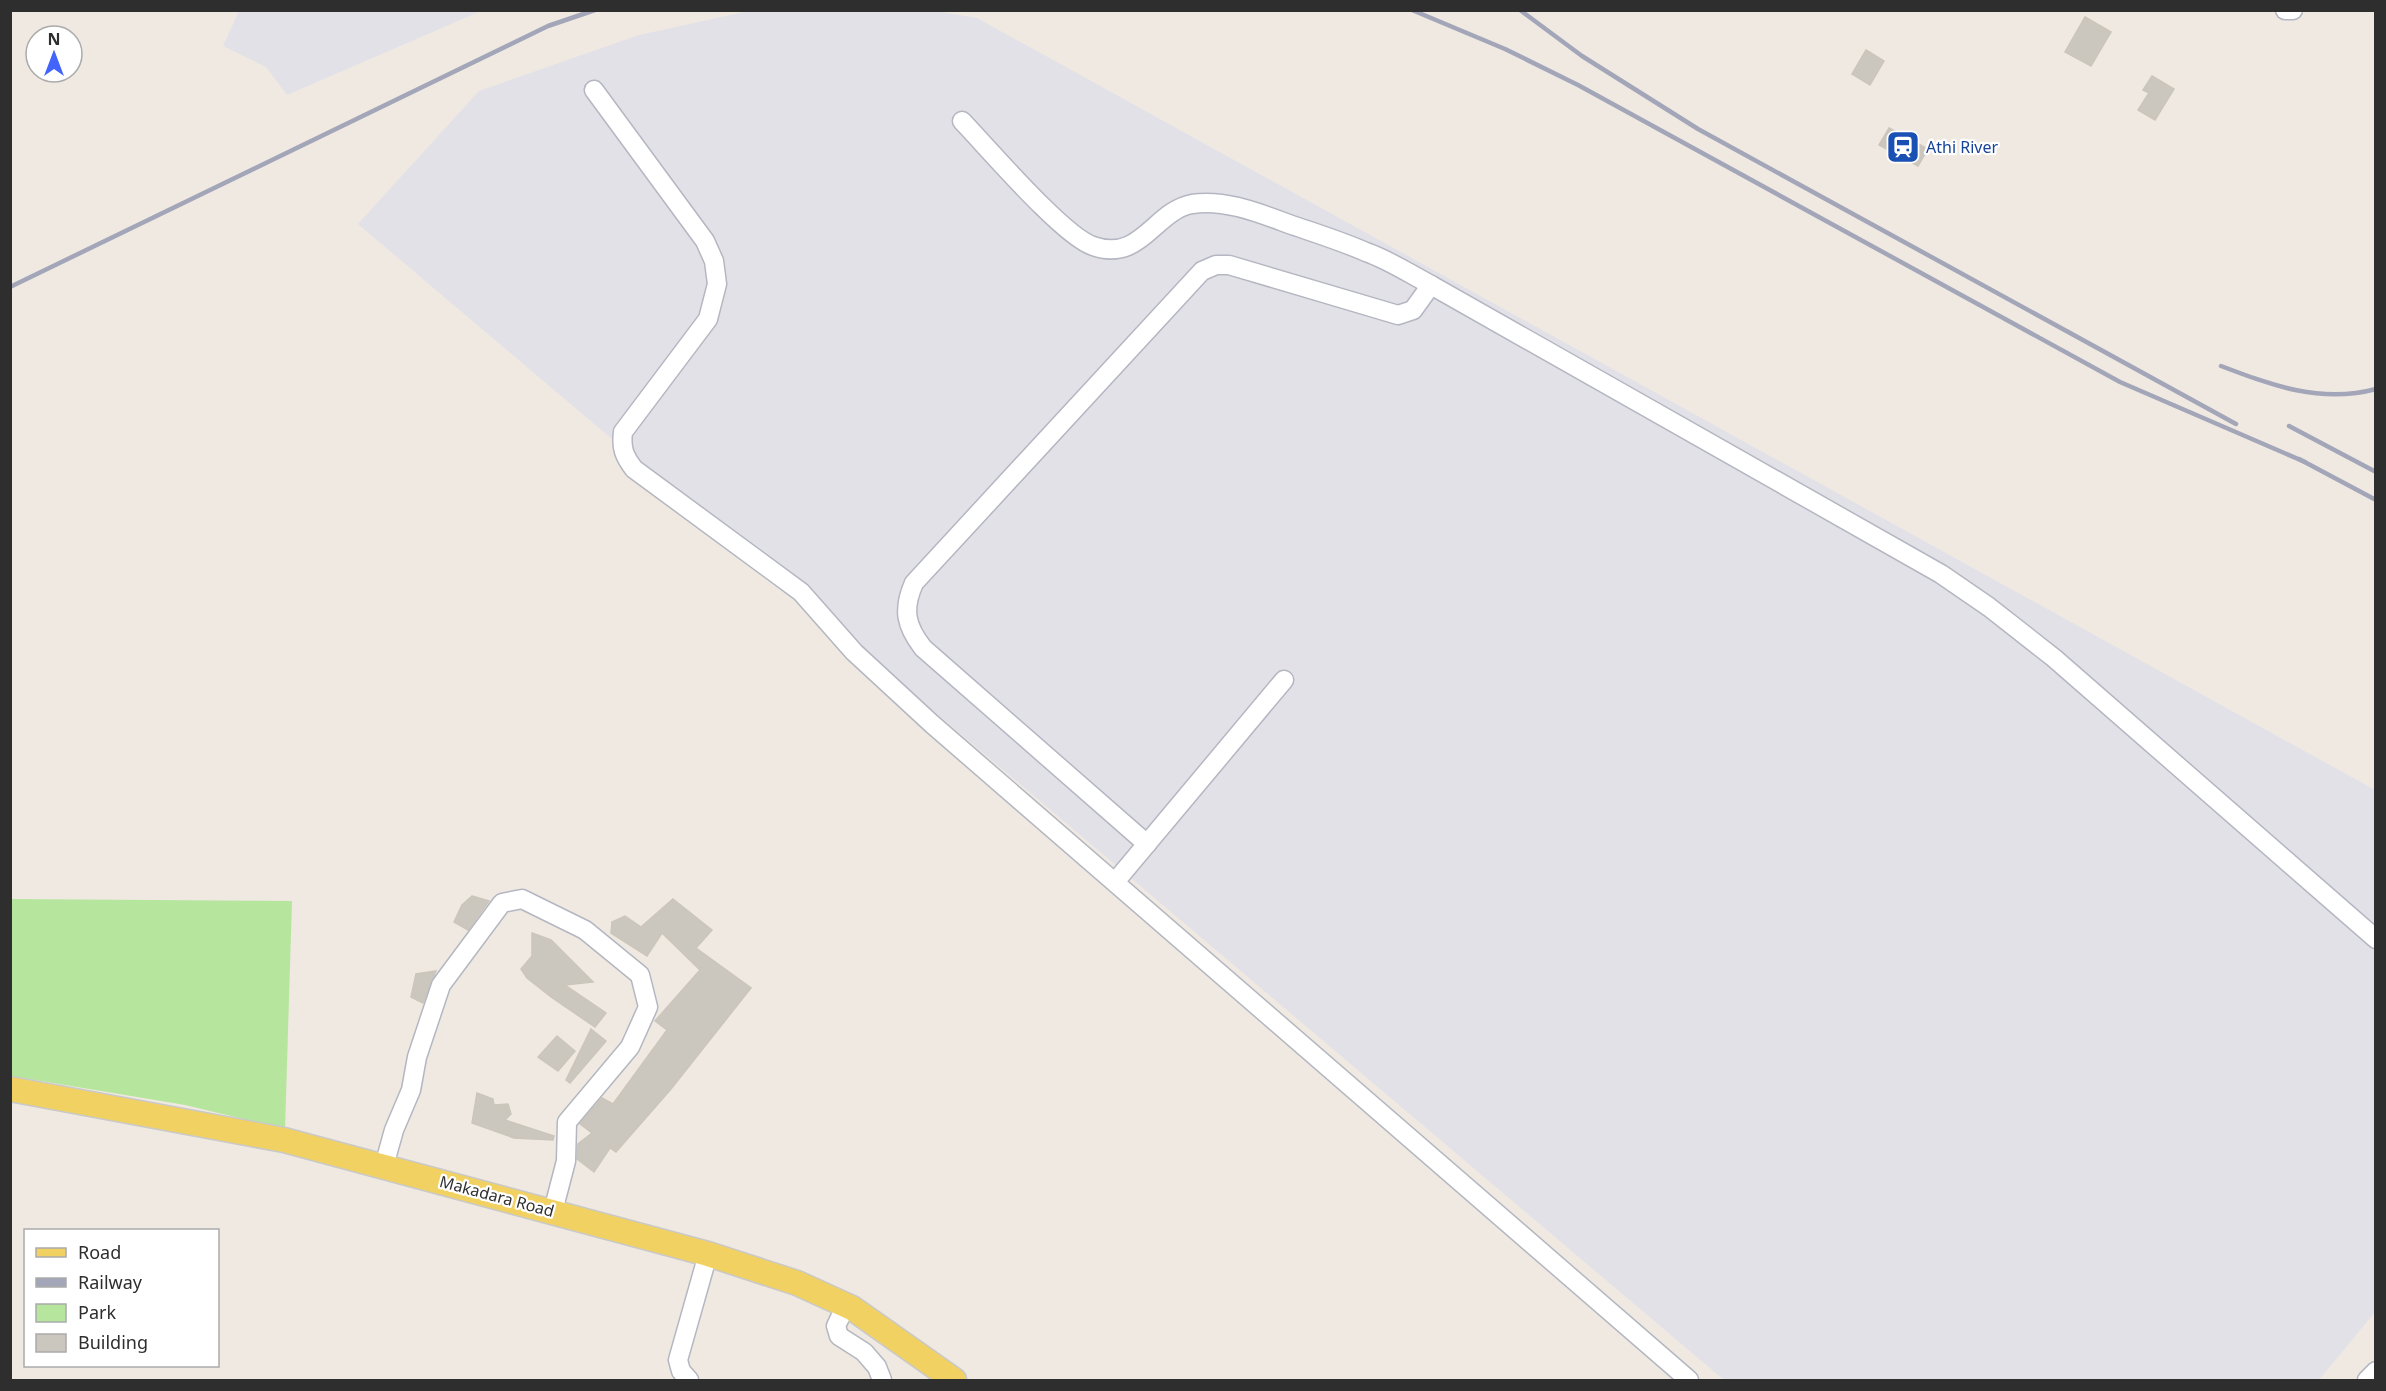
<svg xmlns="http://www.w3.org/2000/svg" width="2386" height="1391" font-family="'Noto Sans',sans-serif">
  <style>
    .industrial { fill: #e3e1e8 }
    .green { fill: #b6e59e }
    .building { fill: #cbc7bf; stroke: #cbc5ba; stroke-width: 1.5 }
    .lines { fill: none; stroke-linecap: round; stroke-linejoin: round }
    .minor-casing { stroke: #b4b7c1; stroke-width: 21 }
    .major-casing { stroke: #c9c9c9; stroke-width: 27 }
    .minor { stroke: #fff; stroke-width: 18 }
    .major { stroke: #f2d163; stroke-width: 24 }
    .rail { stroke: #a3a6b8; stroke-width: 4.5 }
    .labels { text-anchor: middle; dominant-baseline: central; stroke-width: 4.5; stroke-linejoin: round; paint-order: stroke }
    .transit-label { font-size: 16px; fill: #164399; stroke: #fff; text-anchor: start }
    .street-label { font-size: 16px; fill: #2e2e2e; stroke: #fff }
  </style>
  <rect width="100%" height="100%" fill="#efe9e1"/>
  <g class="industrial">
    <path d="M753 10H929L977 18 2375 790V1312L2319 1380H1724L358 224 479 91 639 35Z"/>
    <path d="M239 11V10L481 11 287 95 266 67 223 46Z"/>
  </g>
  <path class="green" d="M10 899 292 901 285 1129 185 1105 11 1076Z"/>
  <g class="building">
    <path d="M2085 17 2111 32 2091 66 2065 52Z"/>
    <path d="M1866 50 1884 61 1870 85 1852 74Z"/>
    <path d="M2152 76 2174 89 2155 120 2138 110 2149 93 2143 90Z"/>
    <path d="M1889 128 1928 149 1918 166 1879 145Z"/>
    <path d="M472 896 489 901 468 930 454 922 462 905Z"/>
    <path d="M673 899 712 930 696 948 751 988 671 1089 616 1152 610 1148 594 1172 577 1159 578 1144 592 1133 580 1124 602 1098 613 1104 667 1030 655 1021 700 970 662 933 647 956 611 933 612 922 625 916 641 927Z"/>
    <path d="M532 933 551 940 593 982 565 985 606 1013 595 1027 551 997 527 978 521 969 532 956Z"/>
    <path d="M436 971 423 1003 411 997 416 974Z"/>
    <path d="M591 1029 606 1041 570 1083 566 1080Z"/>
    <path d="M557 1036 575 1051 558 1071 538 1057Z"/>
    <path d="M477 1093 493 1099 494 1105 508 1104 511 1114 505 1120 554 1136 553 1140 514 1138 472 1123Z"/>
  </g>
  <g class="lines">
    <g class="minor-casing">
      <g id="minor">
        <path d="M2285 10H2293"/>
        <path d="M594 90 705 241 714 261 717 284 708 319 623 432C621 448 624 456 634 469L801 592 854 652 932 724 1689 1380"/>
        <path d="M962 121C988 148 1063 236 1093 246 1141 263 1154 211 1192 204 1225 199 1259 213 1289 224 1315 233 1341 241 1366 252 1389 260 1410 274 1431 285L1941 574 1989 607 2054 658 2376 939"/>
        <path d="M1147 844 923 648C906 626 902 610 914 583L1202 271 1216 265H1229L1398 315 1413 310 1431 285"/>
        <path d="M1115 882 1284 680"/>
        <path d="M384 1166 394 1130 411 1090 417 1057 441 985 502 903 522 899 585 930 640 975 648 1007 630 1047 567 1122 566 1161 553 1211"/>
        <path d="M846 1305 836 1326 839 1336 864 1352 877 1367 882 1380"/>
        <path d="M689 1380 681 1371 678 1360 708 1254"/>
        <path d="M2367 1380 2376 1371"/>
      </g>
    </g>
    <g class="major-casing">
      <path id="major" d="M10 1089 284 1140 708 1254 797 1283 852 1308 954 1380"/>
    </g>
    <use href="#minor" class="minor"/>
    <use href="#major" class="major"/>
    <g class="rail">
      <path d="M1412 10 1505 49 1578 85 2120 382 2305 462"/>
      <path d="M1520 10 1582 56 1698 129 2236 424"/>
      <path d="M10 287 548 26 595 10"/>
      <path d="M2221 366C2271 385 2321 404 2376 389"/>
      <path d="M2289 426 2376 472"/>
      <path d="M2299 459 2376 500"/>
    </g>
  </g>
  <defs>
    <g id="station-square" transform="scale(1.725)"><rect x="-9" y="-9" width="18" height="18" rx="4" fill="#1a4fb4" stroke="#fff"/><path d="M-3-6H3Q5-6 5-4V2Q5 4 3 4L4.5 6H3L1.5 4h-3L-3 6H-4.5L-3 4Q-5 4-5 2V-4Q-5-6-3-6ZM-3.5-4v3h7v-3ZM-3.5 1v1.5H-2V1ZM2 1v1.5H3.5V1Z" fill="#fff"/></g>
  </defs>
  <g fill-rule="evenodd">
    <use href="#station-square" x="1903" y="147"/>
  </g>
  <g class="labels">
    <g class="transit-label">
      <text x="1926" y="147">Athi River</text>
    </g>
    <g class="street-label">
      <text transform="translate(497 1196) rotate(15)">Makadara Road</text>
    </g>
  </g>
  <rect width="2386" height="1391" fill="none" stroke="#2e2e2e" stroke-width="24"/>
  <rect x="24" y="1229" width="195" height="138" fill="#ffffff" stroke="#ababab" stroke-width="1.5"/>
  <rect x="36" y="1248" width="30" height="9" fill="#f2d163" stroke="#ababab" stroke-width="1.5"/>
  <text x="78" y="1259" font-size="18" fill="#2e2e2e">Road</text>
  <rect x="36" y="1278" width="30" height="9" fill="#a3a6b8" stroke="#ababab" stroke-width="1.5"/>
  <text x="78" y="1289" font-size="18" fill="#2e2e2e">Railway</text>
  <rect x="36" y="1304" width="30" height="18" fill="#b6e59e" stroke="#ababab" stroke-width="1.5"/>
  <text x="78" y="1319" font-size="18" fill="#2e2e2e">Park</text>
  <rect x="36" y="1334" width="30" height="18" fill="#cbc7bf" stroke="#ababab" stroke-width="1.5"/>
  <text x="78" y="1349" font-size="18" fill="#2e2e2e">Building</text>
  <g transform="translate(54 54)"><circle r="28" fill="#ffffff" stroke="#ababab" stroke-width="1.5"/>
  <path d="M0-4.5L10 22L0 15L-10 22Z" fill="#4264fb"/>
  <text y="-9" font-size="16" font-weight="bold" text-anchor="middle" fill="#2e2e2e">N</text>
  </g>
</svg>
